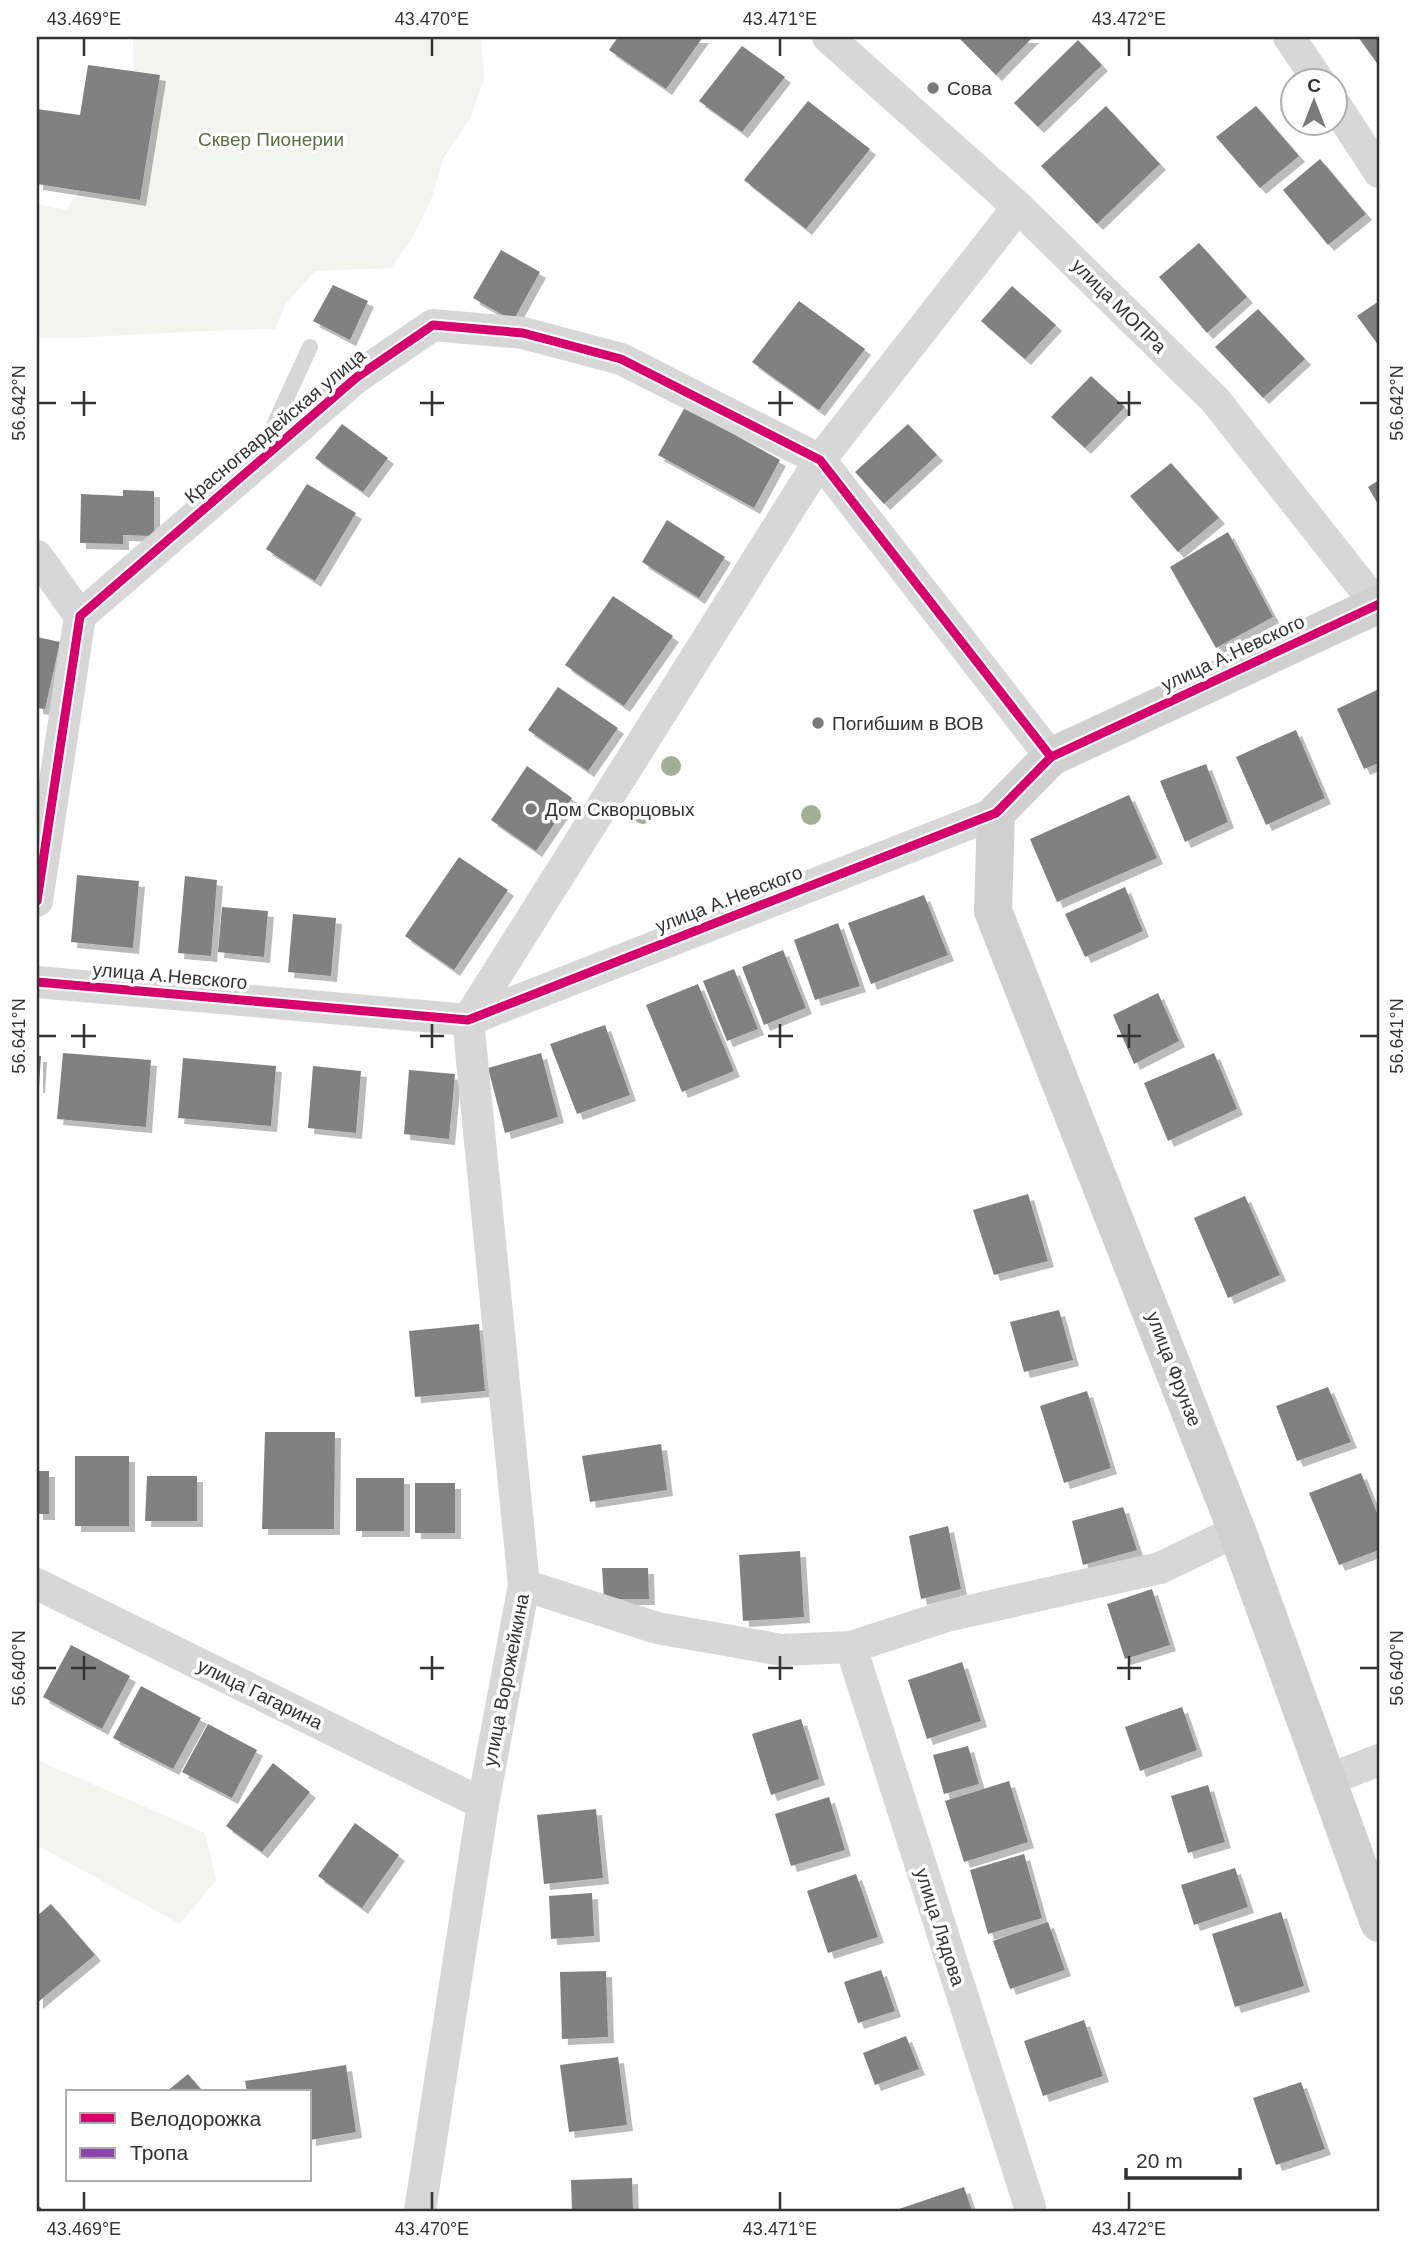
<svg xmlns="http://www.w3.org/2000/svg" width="1416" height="2248" font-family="Helvetica,sans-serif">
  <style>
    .green { fill: #f1f5ed }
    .building { fill: #818181; filter: url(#shadow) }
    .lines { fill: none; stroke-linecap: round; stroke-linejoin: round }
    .lane { stroke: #d7d7d7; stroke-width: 16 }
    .street { stroke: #d7d7d7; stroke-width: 32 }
    .secondary { stroke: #d0d0d0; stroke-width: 38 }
    .quiet { stroke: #8e44ad; stroke-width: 7; stroke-dasharray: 14 7; stroke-linecap: butt }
    .cycleway-casing { stroke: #fff; stroke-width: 13 }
    .cycleway { stroke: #d6006c; stroke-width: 9 }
    .tree { fill: #a2b095 }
    .ticks { fill: none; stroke: #333; stroke-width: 2.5 }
    .poi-dot { fill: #7a7a7a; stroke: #fff; stroke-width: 2.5 }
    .labels { text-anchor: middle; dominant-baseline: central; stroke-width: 7; stroke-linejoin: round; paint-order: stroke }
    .poi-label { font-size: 19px; fill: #333; stroke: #fff; text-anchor: start }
    .park-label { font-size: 19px; fill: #56703f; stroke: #fff }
    .street-label { font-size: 19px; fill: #333; stroke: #fff }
    .neatline { fill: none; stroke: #333; stroke-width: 2.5 }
    .ticks-label { font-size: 18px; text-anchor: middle; fill: #333 }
  </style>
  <defs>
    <filter id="shadow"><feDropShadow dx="6" dy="6" stdDeviation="0" flood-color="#0004"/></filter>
  </defs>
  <rect width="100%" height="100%" fill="#fff"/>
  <g class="green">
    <path d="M131 37H481L484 79 470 118 443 159 431 200 412 238 391 268 315 271 286 303 275 329C195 329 116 338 37 338V204L66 210 160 75 134 71 133 38Z"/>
    <path d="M37 1760 205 1833 216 1880 180 1924 37 1845Z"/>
  </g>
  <g class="building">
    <path d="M618 37H703L666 89 609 50Z"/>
    <path d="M958 37H1033L996 75Z"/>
    <path d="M1358 37H1379V66Z"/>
    <path d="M1078 40 1102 65 1038 127 1014 103Z"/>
    <path d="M742 46 785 77 742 132 699 101Z"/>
    <path d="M88 65 160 75 140 200 37 184V109L80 115Z"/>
    <path d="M808 101 870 149 806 229 744 180Z"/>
    <path d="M1106 106 1160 164 1097 224 1041 166Z"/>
    <path d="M1256 106 1299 156 1260 188 1216 137Z"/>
    <path d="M1320 159 1366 214 1328 245 1283 190Z"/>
    <path d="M1199 243 1247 297 1207 333 1159 277Z"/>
    <path d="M501 250 540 272 513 321 473 298Z"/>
    <path d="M333 285 368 301 350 340 313 321Z"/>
    <path d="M1012 286 1056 325 1025 359 981 321Z"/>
    <path d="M799 301 865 349 819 410 752 362Z"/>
    <path d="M1379 301V346L1357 316Z"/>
    <path d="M1258 309 1305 359 1263 398 1215 347Z"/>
    <path d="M1091 376 1125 407 1085 448 1051 417Z"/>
    <path d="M685 407 780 460 754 508 658 455Z"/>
    <path d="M342 424 388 458 363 492 315 458Z"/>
    <path d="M908 424 937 455 884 504 855 472Z"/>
    <path d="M1171 463 1219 518 1178 552 1130 496Z"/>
    <path d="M1379 480V506L1368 487Z"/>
    <path d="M307 484 356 513 315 581 266 549Z"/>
    <path d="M123 490 154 491V536L123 535V544L80 543 81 494 123 496Z"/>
    <path d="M667 520 725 557 699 598 642 562Z"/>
    <path d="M1228 532 1273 617 1216 648 1170 567Z"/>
    <path d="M613 596 673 636 624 706 565 665Z"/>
    <path d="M37 637 60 642 45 709 37 708Z"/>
    <path d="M558 687 618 728 588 771 528 730Z"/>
    <path d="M1379 689V763L1364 769 1337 709Z"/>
    <path d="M1296 730 1325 798 1266 825 1236 757Z"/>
    <path d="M1206 764 1228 822 1185 842 1160 781Z"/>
    <path d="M527 766 572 798 536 851 491 820Z"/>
    <path d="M1129 795 1157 858 1057 902 1030 839Z"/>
    <path d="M459 857 508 890 454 970 405 936Z"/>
    <path d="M77 875 139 881 133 948 71 942Z"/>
    <path d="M185 876 217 880 211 956 178 953Z"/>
    <path d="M1125 887 1143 931 1085 957 1065 914Z"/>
    <path d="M924 895 948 955 871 984 848 923Z"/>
    <path d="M222 907 268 911 264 957 218 952Z"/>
    <path d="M293 914 336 918 331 976 288 972Z"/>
    <path d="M838 923 860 986 815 1000 794 940Z"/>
    <path d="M783 950 806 1008 764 1025 742 967Z"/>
    <path d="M734 969 758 1029 727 1041 703 981Z"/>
    <path d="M698 984 734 1071 682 1092 646 1005Z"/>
    <path d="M1158 993 1179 1041 1134 1064 1113 1015Z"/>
    <path d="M605 1025 630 1095 577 1114 550 1044Z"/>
    <path d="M63 1053 151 1060 146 1127 57 1119Z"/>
    <path d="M541 1053 558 1117 505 1133 488 1068Z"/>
    <path d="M1214 1053 1237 1109 1168 1141 1144 1083Z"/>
    <path d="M37 1056H41L39 1087H37Z"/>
    <path d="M183 1058 276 1066 271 1126 178 1118Z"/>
    <path d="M313 1066 361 1071 356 1133 308 1128Z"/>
    <path d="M409 1070 455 1074 449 1139 404 1134Z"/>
    <path d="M1028 1194 1048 1261 994 1275 973 1210Z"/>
    <path d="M1245 1196 1280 1275 1228 1298 1194 1218Z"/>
    <path d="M1059 1310 1073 1360 1024 1372 1010 1322Z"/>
    <path d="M479 1324 485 1391 415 1397 409 1331Z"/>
    <path d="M1328 1387 1351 1442 1297 1461 1276 1406Z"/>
    <path d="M1087 1391 1111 1468 1064 1483 1040 1406Z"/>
    <path d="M265 1432H335L334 1529H262Z"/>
    <path d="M661 1444 667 1490 590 1502 582 1456Z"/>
    <rect x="75" y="1456" width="54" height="70"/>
    <rect x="37" y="1471" width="12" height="43"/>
    <path d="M1361 1473 1379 1518V1550L1339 1565 1309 1493Z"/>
    <path d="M147 1476H197V1521H145Z"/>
    <rect x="356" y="1478" width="48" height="53"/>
    <rect x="415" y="1483" width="40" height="50"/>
    <path d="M1123 1507 1137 1550 1083 1565 1072 1521Z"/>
    <path d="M948 1526 961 1589 921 1599 909 1536Z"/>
    <path d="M800 1551 804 1617 743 1621 739 1555Z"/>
    <path d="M602 1568H648L649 1599H604Z"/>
    <path d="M1152 1589 1170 1645 1125 1659 1107 1604Z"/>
    <path d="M71 1645 130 1676 102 1729 43 1697Z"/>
    <path d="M962 1662 981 1721 927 1739 908 1680Z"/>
    <path d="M141 1686 201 1718 173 1769 113 1738Z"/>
    <path d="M1182 1707 1197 1750 1140 1771 1125 1727Z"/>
    <path d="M801 1719 819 1779 771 1795 752 1734Z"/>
    <path d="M208 1724 257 1750 232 1798 182 1772Z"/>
    <path d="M968 1746 979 1784 944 1794 933 1755Z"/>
    <path d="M273 1763 310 1792 262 1852 226 1826Z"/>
    <path d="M1009 1781 1028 1842 964 1862 945 1801Z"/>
    <path d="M1208 1785 1225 1842 1188 1853 1171 1796Z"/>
    <path d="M829 1797 845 1850 791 1866 775 1814Z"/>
    <path d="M596 1809 603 1878 544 1884 537 1815Z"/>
    <path d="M355 1823 399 1855 362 1908 318 1876Z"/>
    <path d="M1024 1854 1042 1918 988 1934 970 1870Z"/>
    <path d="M1235 1868 1248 1907 1194 1925 1181 1885Z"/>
    <path d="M856 1874 878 1937 828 1953 807 1891Z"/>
    <path d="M592 1893 594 1936 551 1939 549 1896Z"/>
    <path d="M51 1904 95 1955 37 2003V1916Z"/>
    <path d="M1281 1912 1304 1986 1235 2007 1212 1934Z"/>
    <path d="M1048 1922 1065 1970 1010 1989 993 1941Z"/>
    <path d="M881 1970 895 2011 858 2023 844 1982Z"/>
    <path d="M606 1971 608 2037 562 2039 560 1972Z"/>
    <path d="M1084 2020 1103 2076 1043 2096 1024 2041Z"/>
    <path d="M906 2036 919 2069 875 2085 863 2053Z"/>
    <path d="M618 2057 627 2125 569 2132 560 2065Z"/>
    <path d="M346 2065 356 2132 310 2140V2092H247L245 2081Z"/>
    <path d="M188 2074 203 2092H166Z"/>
    <path d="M1301 2082 1325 2149 1276 2165 1253 2098Z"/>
    <path d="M632 2178 633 2211H572L571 2180Z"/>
    <path d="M964 2187 972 2211H893Z"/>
  </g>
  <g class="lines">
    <path class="lane" d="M263 449 310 347"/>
    <g class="street">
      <path d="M828 37 1018 207 1215 400 1377 605"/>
      <path d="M1289 37 1318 80"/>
      <path d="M1336 106 1379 172"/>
      <path d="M37 556 80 616"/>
      <path d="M37 901 80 616 357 377 433 325 523 333 621 359 820 460 1051 757"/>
      <path d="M37 982 468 1020 996 813"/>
      <path d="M468 1020 820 460 1018 207"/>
      <path d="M37 1584 483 1804"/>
      <path d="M524 1585 657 1628 782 1650 851 1647 947 1616 1160 1568 1237 1531"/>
      <path d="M851 1647 1030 2207"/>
      <path d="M1328 1780 1379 1760"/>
      <path d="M420 2211 483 1804 524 1585 468 1020"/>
    </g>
    <path class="secondary" d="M1379 604 1051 757 996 813 993 911 1237 1531 1379 1923"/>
    <path class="quiet" d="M37 2209 39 2211"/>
    <g class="cycleway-casing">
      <g id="cycleway">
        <path d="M37 901 80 616 357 377 433 325 523 333 621 359 820 460 1051 757"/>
        <path d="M37 982 468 1020 996 813 1051 757 1379 604"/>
      </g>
    </g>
    <use href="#cycleway" class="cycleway"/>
  </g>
  <g class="tree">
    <circle cx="671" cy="766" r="10"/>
    <circle cx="643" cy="814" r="10"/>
    <circle cx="811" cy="815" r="10"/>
  </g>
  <path class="ticks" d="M84 38V56M432 38V56M780 38V56M1129 38V56M84 391V416M432 391V416M780 391V416M1129 391V416M38 403H56M71 403H96M420 403H444M768 403H793M1117 403H1141M1360 403H1378M84 1024V1048M432 1024V1048M780 1024V1048M1129 1024V1048M38 1036H56M71 1036H96M420 1036H444M768 1036H793M1117 1036H1141M1360 1036H1378M84 1656V1680M432 1656V1680M780 1656V1680M1129 1656V1680M38 1668H56M71 1668H96M420 1668H444M768 1668H793M1117 1668H1141M1360 1668H1378M84 2192V2210M432 2192V2210M780 2192V2210M1129 2192V2210"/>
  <g class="poi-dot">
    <circle cx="933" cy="88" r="7"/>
    <circle cx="818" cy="723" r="7"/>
    <circle cx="531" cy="809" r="7"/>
  </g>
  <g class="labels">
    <g class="poi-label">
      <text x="947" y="88">Сова</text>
      <text x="832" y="723">Погибшим в ВОВ</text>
      <text x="545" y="809">Дом Скворцовых</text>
    </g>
    <g class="park-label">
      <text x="271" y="139">Сквер Пионерии</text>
    </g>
    <g class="street-label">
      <text transform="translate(1119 306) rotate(45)">улица МОПРа</text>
      <text transform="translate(275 426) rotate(-40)">Красногвардейская улица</text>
      <text transform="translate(1233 653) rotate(-25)">улица А.Невского</text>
      <text transform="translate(729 899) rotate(-21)">улица А.Невского</text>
      <text transform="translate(170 976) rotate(5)">улица А.Невского</text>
      <text transform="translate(1174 1369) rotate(69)">улица Фрунзе</text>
      <text transform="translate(506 1680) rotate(-79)">улица Ворожейкина</text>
      <text transform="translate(260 1694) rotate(26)">улица Гагарина</text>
      <text transform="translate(940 1927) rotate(72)">улица Лядова</text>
    </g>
  </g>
  <rect width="1416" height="2248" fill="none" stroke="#ffffff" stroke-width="77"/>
  <rect x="66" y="2090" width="245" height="91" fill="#ffffff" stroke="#adadad" stroke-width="2"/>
  <rect x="80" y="2113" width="35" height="10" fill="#d6006c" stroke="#adadad" stroke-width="2"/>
  <text x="130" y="2126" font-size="21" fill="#333333">Велодорожка</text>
  <rect x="80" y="2148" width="35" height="10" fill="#8e44ad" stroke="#adadad" stroke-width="2"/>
  <text x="130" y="2160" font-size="21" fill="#333333">Тропа</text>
  <g transform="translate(1314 102)"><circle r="33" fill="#ffffff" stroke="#adadad" stroke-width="2"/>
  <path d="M0-5L12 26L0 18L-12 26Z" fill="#7a7a7a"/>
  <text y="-10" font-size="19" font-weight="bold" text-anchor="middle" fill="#333333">С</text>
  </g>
  <path d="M1126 2168v10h114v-10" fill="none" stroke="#333333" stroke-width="3.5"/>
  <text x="1136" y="2168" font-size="21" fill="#333333" stroke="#ffffff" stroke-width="5" paint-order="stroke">20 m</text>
  <rect x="38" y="38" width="1340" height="2172" class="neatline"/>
  <g class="ticks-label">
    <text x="84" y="25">43.469°E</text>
    <text x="432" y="25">43.470°E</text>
    <text x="780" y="25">43.471°E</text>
    <text x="1129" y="25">43.472°E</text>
    <text transform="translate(19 403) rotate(-90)" y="6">56.642°N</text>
    <text transform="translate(1397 403) rotate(-90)" y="6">56.642°N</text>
    <text transform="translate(19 1036) rotate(-90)" y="6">56.641°N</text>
    <text transform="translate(1397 1036) rotate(-90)" y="6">56.641°N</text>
    <text transform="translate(19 1668) rotate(-90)" y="6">56.640°N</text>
    <text transform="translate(1397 1668) rotate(-90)" y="6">56.640°N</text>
    <text x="84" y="2235">43.469°E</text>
    <text x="432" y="2235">43.470°E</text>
    <text x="780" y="2235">43.471°E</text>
    <text x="1129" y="2235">43.472°E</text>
  </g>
</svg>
